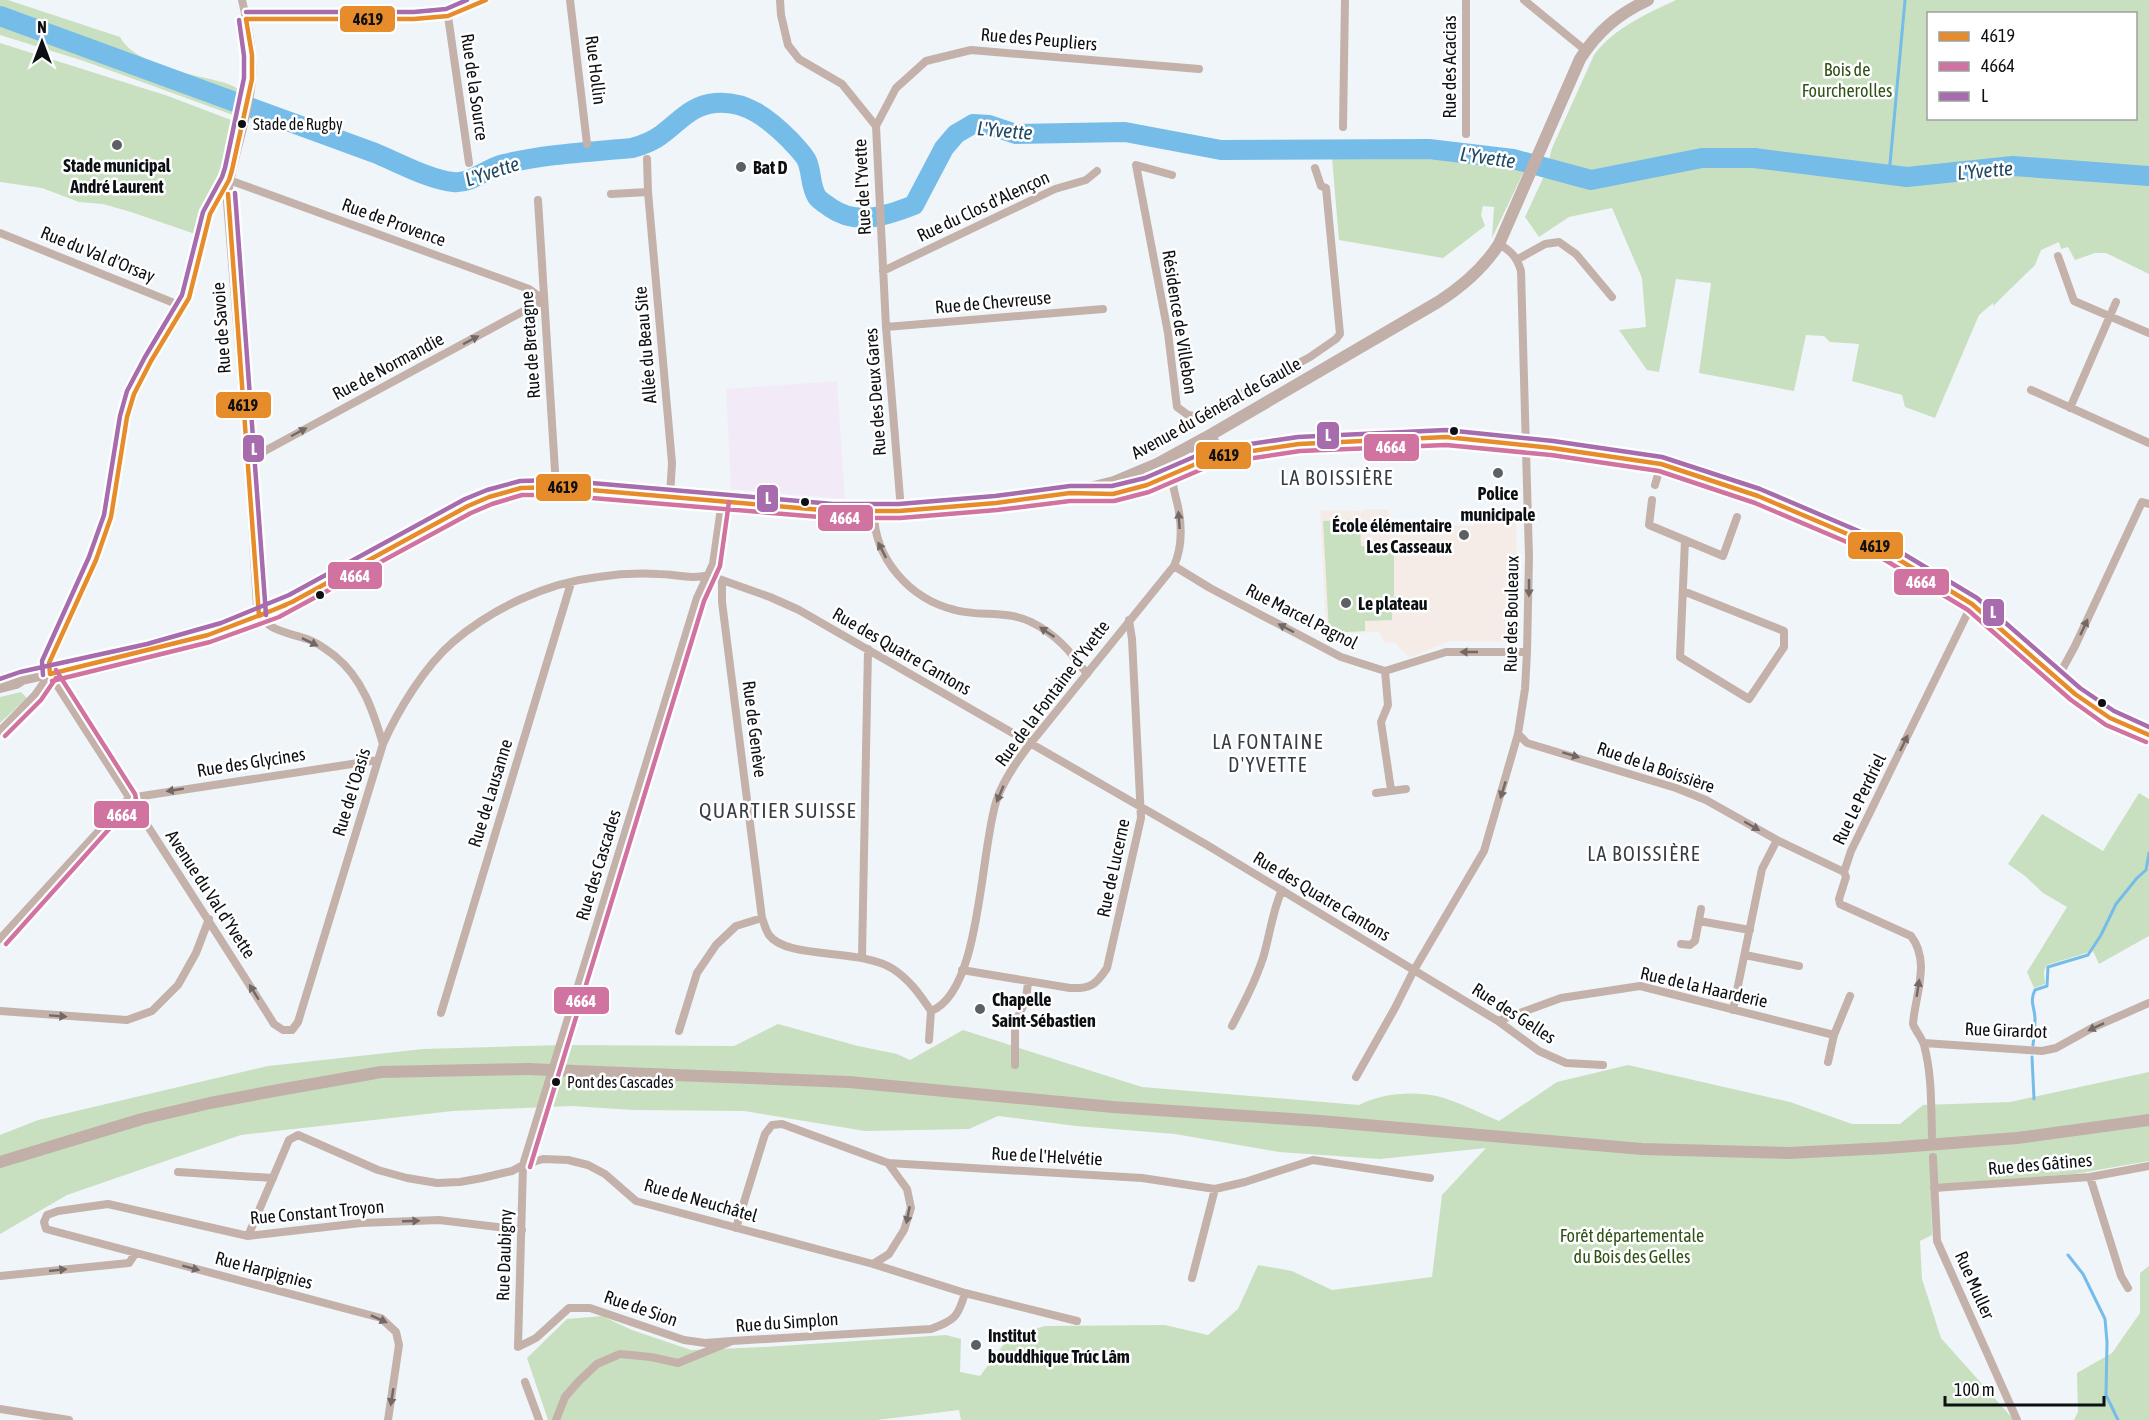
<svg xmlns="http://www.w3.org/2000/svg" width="2149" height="1420" font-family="'Asap Condensed',sans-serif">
<rect width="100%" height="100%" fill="#f0f5fa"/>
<path fill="#f2ebf7" d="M837,381L845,499L731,489L726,389Z"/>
<path fill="#f6ece7" d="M1365,509H1387L1392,523L1474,526V512L1516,514L1518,614L1515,615V642L1450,641L1409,658L1395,643L1384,642L1379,632L1326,633L1320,510L1365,511Z"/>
<path fill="#c8e0c0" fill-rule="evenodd" d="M0,0H8L120,37C133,62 183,73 210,79C224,83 233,83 243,94L238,113L233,115L84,61L0,35Z
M1676,0H2149V274L2106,253H2095L2075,260L2068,247L2061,249L2059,242L2041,250L2035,265L1993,306V303L1979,315L1935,418L1905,407L1902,395L1852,381L1859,344L1830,342L1824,336L1806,335L1794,391L1699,373L1711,283L1676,279L1659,372L1647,370L1619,330L1646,327L1642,278L1612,208L1569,217L1539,237L1525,217L1545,174L1552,148L1594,55C1614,28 1646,14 1676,0ZM1928,14H2136V118H1928Z
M0,43L168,96L239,123L227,168L212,202L201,236L131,212L103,204L79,202L42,188L0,182Z
M1428,157L1497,159L1526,167L1492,238L1494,207L1483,206L1481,215L1485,226L1443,258L1339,240L1332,158Z
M1360,519L1361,546L1394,547V597H1399V606H1392V620L1365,621V631L1329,633L1323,521Z
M21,692L27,698L0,723V697Z
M2139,793L2149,799V936L2099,964L2093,951L2047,965L2044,971L2045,984L2034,988L2027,972L2067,907L2043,893L2025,876L2008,864L2042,814L2103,851Z
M778,1024L858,1046L897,1054L910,1060L963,1030L1142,1087L1359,1105C1381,1093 1413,1091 1437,1096C1457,1101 1480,1113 1499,1121L1557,1082L1628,1065L1790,1102L1852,1124H1900L1923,1105L2010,1102L2149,1072V1161L2075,1174L1931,1185L1932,1235L1920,1241L1922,1279L1941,1338L2014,1420H961L959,1410L877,1420H548L527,1358L567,1319L602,1316L632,1330L691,1350L765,1347L946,1335L961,1339L960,1372L980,1376L1010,1336L1045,1326L1165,1325L1208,1335L1238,1309L1258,1265L1292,1271L1332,1290L1432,1277L1442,1195L1486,1148L1380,1159L1279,1152L1175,1134L1076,1126L998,1116L969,1129L865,1131L744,1111L633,1110L572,1106L453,1111L241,1135L67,1195L0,1234V1135L38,1120L268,1066L423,1049L561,1045L734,1046Z
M2149,1266V1420H2074L2078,1412L2077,1373L2112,1353L2140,1313V1273Z"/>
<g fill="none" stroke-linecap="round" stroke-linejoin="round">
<path stroke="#76bce9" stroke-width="3" d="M1889,175L1905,0
M2033,1045C2034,1037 2035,1028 2035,1019C2035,1008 2029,1001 2035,990L2047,986L2048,967L2088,955L2101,935L2116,904L2137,878L2146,870L2149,853
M2032,1057L2034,1099
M2068,1255L2083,1274L2105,1319L2107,1342L2106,1395L2118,1420"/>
<path stroke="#76bce9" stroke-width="20" d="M0,16L375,153C397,162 430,180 453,182C472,184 486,168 504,164C546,154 589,152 632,148C643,145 652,142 661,135C679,122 691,105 715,103C746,100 769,119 790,140C795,146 804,154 807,161C812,172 810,186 817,197C820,201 827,205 831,208C857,226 886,216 914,205L944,148L956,134L973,124L989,125L1016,134L1125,132L1221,150L1429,149L1513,159L1591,180L1702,158H1754L1907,177L2013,166L2149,176"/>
<path stroke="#c4b1aa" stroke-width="8" d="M242,0C248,26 254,52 252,79C249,121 231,160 227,202L248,460L257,606C262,631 287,632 307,639C317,642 327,650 335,656C363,679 373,711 383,744
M570,0L587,144
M780,0L781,15L788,45L799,59L842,84L876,126L886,327L900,498L899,511
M1524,0L1585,50
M448,16L469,163
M246,19H414L448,16L486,0
M876,126L896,88L926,61L971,50L1199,69
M1343,127L1345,0
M1466,134V0
M647,159L648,192
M1172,175L1136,165L1168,333L1177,407L1188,415L1199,417L1310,357L1336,339L1340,334L1326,188L1321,186L1315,168
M229,180L210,214L189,298L151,361L134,394L127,417L111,517L96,560L49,663L50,674C124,790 200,906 274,1024L283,1030H292L298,1022L383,744C398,710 425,666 453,642C493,608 546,583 598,577C618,574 639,573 658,574C675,574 692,580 708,575L770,597L799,610L1207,845L1498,1021L1539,1051L1566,1063L1603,1065
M229,180L529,289L544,300
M611,194L648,192L672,463L670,496
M538,200L556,487
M0,233L184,307
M2058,256L2074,301L2149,333
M1518,259L1545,244L1559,242L1576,254L1612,297
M883,271L1055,189L1086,180L1097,171
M886,327L1103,309
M2031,390L2149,443
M2070,408L2116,302
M1212,434L1218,448L1224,455
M1192,446L1200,461
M248,460L544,300
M1655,485L1661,464
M1652,500L1649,525L1723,556L1737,517
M722,501L713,564L697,598L523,1165L518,1347L536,1338L569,1308H590L684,1340L705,1343L732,1341
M874,512C874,559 910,599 955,610C980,617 1007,610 1031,622C1056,634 1071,652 1087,674
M1174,566L1210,588L1341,657L1385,671L1446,652H1527
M722,581V602L762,918C764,923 766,931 769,935C787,960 862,948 893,969C910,980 920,995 931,1011
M1683,591L1784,631V647L1749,699L1680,657L1685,540
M1385,671L1388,705L1381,722L1391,790
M2057,679L2075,646L2142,502L2149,504
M0,731L35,695L50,674
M1518,734L1527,743L1676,788L1706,800L1777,840L1844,872
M1376,793L1406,789
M129,798L378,760
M1699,921L1750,930
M0,939L129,798
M1681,944L1690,945L1695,941L1701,909
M1745,955L1799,966
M862,957L868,649
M962,970L1070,988C1090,989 1096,985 1107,968L1141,818L1132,639L1129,620
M1733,1010L1762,869L1777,840
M0,1011L127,1020L152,1011L178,985L196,953L209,919
M441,1013L571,583
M1498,1021L1561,998L1640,986L1834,1035
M1232,1026C1244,1003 1255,982 1263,958C1270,935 1272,912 1282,890
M679,1031L697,973L716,945L736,926L762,918
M929,1040L931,1011C982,992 980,847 997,799C1004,779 1017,761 1030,744L1174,566C1181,550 1182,530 1179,512C1177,499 1172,488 1172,474
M1924,1043L2042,1051L2056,1048L2092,1028L2149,1003
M1828,1062L1834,1035L1850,996
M1015,1065V1023L1026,1000L1028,982
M1356,1077L1395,1008L1414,970L1484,851L1518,734L1525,689L1527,652L1529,557L1521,271C1517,257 1511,251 1499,244
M1932,1136C1931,1106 1932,1074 1924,1045C1922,1038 1916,1032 1913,1024C1915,995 1931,962 1911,936L1840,904L1839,899L1846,877L1844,872L1851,851L1972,604
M1933,1157L1937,1241L2017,1420
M178,1172L273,1178
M2090,1177L2121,1276L2128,1288
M1934,1188L2090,1177L2149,1166
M736,1228L765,1134L772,1125L782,1124L888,1163L1142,1178L1215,1189L1245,1182L1313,1160L1430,1178
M248,1236L289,1140L298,1135L378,1170L407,1178L437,1183L460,1182L482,1178L512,1171L523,1165L543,1159L568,1160L588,1165L605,1174L636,1201L873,1264L965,1293L1077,1321
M873,1264L889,1254L904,1230L911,1208L907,1189L888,1163
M0,1276L129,1263L135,1254
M1192,1278L1215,1189
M525,1382L539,1420
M0,1409L69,1420
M388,1420L399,1345L396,1332L381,1318L46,1229L44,1222L47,1215L58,1211L108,1204L248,1236L361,1223L439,1220L522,1230
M556,1420L565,1397L579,1381L597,1364L620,1354L651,1357L678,1363L732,1341L931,1329C954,1320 958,1318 965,1293"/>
<path stroke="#c1afa8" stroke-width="12" d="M1088,494H1113L1144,486L1212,457L1299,444L1326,443L1463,438L1552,448L1661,464L1758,496L1878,547L1972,604L1992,620L2075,694L2110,718L2149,735
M0,687L16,683L22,679L149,651L223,630L292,602L468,506L504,492L540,487L581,488L747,504L874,512L996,503L1070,493L1114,482L1157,464L1212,434L1438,302C1463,286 1483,269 1499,244L1580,59C1597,32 1618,14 1648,0
M599,1072L849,1082L1113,1107L1320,1121L1642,1149L1789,1153L1887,1148L2017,1138L2149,1120
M0,1162L142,1119L210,1103L279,1090L381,1072L528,1069"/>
<path stroke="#c1afa8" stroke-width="12" d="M528,1069L599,1072"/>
<defs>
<path id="bus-1" d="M246,19H414L448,16L486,0
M228,194L259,616
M259,616L292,602L468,506L489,497L521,488L556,487L833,511H899L996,503L1070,493L1113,494L1147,485L1212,457L1299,444L1446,437L1552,448L1661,464L1758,496L1878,547L1972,604L2075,694L2110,718L2149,735
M50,674L208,635L286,605
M50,674L49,663L96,560L111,517L127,417L134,394L151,361L189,298L210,214L229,180L232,170L252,79V55L246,19"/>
<path id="bus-2" d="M52,681L210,642L279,617L471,513L492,504L522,495H556L832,518H900L997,510L1070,501H1114L1149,492L1214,464L1300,451L1446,445L1551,455L1659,471L1755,503L1875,554L1968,610L2071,700L2106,725L2146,742
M5,736L41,700L56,678
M6,944L136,799L135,794L56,670
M530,1167L704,601L720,566L729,502"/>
<path id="bus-3" d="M246,12H414L446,9L467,0
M235,193L266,615
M43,675L42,661L89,557L104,515L120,416L127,391L145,357L182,295L203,212L222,177L225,168L244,78V56L239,20
M0,679L20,672L147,644L221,623L289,595L465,499L487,490L520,481L557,480L833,504H899L995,496L1070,486H1112L1145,478L1210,450L1298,437L1446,430L1553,441L1662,457L1760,489L1882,541L1977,598L2080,688L2114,711L2149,727"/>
</defs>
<use href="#bus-1" stroke="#fff" stroke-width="9"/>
<use href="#bus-2" stroke="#fff" stroke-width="9"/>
<use href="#bus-3" stroke="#fff" stroke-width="9"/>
<use href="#bus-1" stroke="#e78c2a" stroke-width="4.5"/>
<use href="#bus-2" stroke="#d073a1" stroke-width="4.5"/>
<use href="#bus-3" stroke="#a76cad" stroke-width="4.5"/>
</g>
<defs><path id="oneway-solid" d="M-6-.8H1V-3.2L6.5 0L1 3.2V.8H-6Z" transform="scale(1.5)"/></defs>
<g fill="#726966">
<use href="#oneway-solid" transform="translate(471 340) rotate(-28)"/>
<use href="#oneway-solid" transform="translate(299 432) rotate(-28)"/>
<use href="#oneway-solid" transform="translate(1179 520) rotate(-94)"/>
<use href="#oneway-solid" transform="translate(882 550) rotate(-117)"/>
<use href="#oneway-solid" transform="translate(1529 588) rotate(90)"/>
<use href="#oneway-solid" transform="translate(2084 627) rotate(-65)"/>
<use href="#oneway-solid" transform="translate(1286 628) rotate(-152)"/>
<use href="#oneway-solid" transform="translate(1047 632) rotate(-146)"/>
<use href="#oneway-solid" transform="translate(310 642) rotate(26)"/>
<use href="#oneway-solid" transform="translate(1469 652) rotate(180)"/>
<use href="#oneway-solid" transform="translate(1904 743) rotate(-64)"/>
<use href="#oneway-solid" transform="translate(1571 755) rotate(17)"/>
<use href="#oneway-solid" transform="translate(175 790) rotate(171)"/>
<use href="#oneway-solid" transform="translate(1503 790) rotate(107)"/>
<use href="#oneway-solid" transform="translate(1000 794) rotate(113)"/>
<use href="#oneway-solid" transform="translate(1752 826) rotate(30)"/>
<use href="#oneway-solid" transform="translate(1918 988) rotate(-81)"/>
<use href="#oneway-solid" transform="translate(254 992) rotate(-122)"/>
<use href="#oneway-solid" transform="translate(58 1016) rotate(4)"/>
<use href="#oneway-solid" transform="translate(2096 1027) rotate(154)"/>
<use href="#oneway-solid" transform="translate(908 1215) rotate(101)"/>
<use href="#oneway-solid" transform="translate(411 1221) rotate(-2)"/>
<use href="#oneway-solid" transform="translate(191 1268) rotate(15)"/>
<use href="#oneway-solid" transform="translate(58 1270) rotate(-6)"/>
<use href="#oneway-solid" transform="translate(379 1319) rotate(24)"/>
<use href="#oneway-solid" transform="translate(392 1397) rotate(99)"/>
</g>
<g fill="#0d1013" stroke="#fff" stroke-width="2">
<circle cx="242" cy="124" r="5"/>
<circle cx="1454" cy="431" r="5"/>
<circle cx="805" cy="502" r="5"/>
<circle cx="320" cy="595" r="5"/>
<circle cx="2102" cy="703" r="5"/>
<circle cx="556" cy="1082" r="5"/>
</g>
<g fill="#5c6064" stroke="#fff" stroke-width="2">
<circle cx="117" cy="145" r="6"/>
<circle cx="741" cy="167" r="6"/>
<circle cx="1498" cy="473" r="6"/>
<circle cx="1464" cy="535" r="6"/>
<circle cx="1346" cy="603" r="6"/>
<circle cx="980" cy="1009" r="6"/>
<circle cx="976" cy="1345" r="6"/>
</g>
<g text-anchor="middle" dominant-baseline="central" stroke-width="5" stroke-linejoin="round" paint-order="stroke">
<g font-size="16" fill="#0d1013" stroke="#fff" text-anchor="start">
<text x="253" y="124">Stade de Rugby</text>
<text x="567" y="1082">Pont des Cascades</text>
</g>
<g font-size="18" fill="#0d1013" stroke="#fff">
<text transform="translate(1039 39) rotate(5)">Rue des Peupliers</text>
<text transform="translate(1449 67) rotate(-90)">Rue des Acacias</text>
<text transform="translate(596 70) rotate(83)">Rue Hollin</text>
<text transform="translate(475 87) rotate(82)">Rue de la Source</text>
<text transform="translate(862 187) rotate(-93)">Rue de l'Yvette</text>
<text transform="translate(983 206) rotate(-25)">Rue du Clos d'Alençon</text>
<text transform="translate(394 222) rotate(20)">Rue de Provence</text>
<text transform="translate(98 254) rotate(22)">Rue du Val d'Orsay</text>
<text transform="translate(993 302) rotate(-5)">Rue de Chevreuse</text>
<text transform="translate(1180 322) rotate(81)">Résidence de Villebon</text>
<text transform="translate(221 328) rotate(-94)">Rue de Savoie</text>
<text transform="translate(530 345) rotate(-94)">Rue de Bretagne</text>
<text transform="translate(645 345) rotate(-95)">Allée du Beau Site</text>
<text transform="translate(388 366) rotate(-28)">Rue de Normandie</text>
<text transform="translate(875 392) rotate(-94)">Rue des Deux Gares</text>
<text transform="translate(1216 408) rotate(-29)">Avenue du Général de Gaulle</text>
<text transform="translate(1511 614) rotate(-89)">Rue des Bouleaux</text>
<text transform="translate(1302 616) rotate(27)">Rue Marcel Pagnol</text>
<text transform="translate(902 651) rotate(30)">Rue des Quatre Cantons</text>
<text transform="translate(1052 693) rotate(-53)">Rue de la Fontaine d’Yvette</text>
<text transform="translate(755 729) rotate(83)">Rue de Genève</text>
<text transform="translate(251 762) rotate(-9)">Rue des Glycines</text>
<text transform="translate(1656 767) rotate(19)">Rue de la Boissière</text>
<text transform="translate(351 792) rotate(-73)">Rue de l’Oasis</text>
<text transform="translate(490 793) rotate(-73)">Rue de Lausanne</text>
<text transform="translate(1859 799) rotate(-64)">Rue Le Perdriel</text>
<text transform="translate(598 865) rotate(-73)">Rue des Cascades</text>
<text transform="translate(1113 868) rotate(-78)">Rue de Lucerne</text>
<text transform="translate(211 894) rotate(57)">Avenue du Val d'Yvette</text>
<text transform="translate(1322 896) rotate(31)">Rue des Quatre Cantons</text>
<text transform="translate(1704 987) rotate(13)">Rue de la Haarderie</text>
<text transform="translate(1514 1013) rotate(33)">Rue des Gelles</text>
<text transform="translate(2006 1030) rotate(2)">Rue Girardot</text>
<text transform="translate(1047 1156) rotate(3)">Rue de l'Helvétie</text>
<text transform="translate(2040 1164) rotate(-5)">Rue des Gâtines</text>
<text transform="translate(701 1200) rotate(16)">Rue de Neuchâtel</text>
<text transform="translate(317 1212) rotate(-5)">Rue Constant Troyon</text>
<text transform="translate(504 1255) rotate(-88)">Rue Daubigny</text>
<text transform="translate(264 1270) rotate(15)">Rue Harpignies</text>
<text transform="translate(1975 1285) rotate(66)">Rue Muller</text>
<text transform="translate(641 1308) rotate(19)">Rue de Sion</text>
<text transform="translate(787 1322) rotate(-4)">Rue du Simplon</text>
</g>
<g font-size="18" fill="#305215" stroke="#fff">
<text x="1847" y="69">Bois de<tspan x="1847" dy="21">Fourcherolles</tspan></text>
<text x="1632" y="1235">Forêt départementale<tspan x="1632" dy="21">du Bois des Gelles</tspan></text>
</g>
<g font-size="18" font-weight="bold" fill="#0d1013" stroke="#fff" text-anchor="start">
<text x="117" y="165" text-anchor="middle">Stade municipal<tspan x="117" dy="21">André Laurent</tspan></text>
<text x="753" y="167">Bat D</text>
<text x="1498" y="493" text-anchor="middle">Police<tspan x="1498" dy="21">municipale</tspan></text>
<text x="1452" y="525" text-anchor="end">École élémentaire<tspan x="1452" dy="21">Les Casseaux</tspan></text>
<text x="1358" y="603">Le plateau</text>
<text x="992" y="999">Chapelle<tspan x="992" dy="21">Saint-Sébastien</tspan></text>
<text x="988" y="1335">Institut<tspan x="988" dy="21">bouddhique Trúc Lâm</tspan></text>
</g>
<g font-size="20" font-style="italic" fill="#234a65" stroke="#fff">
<text transform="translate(1005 130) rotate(5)">L'Yvette</text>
<text transform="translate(1488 157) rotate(8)">L'Yvette</text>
<text transform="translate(1985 170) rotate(-5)">L'Yvette</text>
<text transform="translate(492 171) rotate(-18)">L'Yvette</text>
</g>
<g font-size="20" letter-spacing="1.5" fill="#373d45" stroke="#fff">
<text x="1337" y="477">LA BOISSIÈRE</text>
<text x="1268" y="741">LA FONTAINE<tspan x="1268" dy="23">D'YVETTE</tspan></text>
<text x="1644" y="853">LA BOISSIÈRE</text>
</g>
<g font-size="21" letter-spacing="1.5" fill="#373d45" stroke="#fff">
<text x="778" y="810">QUARTIER SUISSE</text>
</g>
</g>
<g stroke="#fff" stroke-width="2">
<rect x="339" y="5" width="57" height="28" rx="6" fill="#e78c2a"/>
<rect x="215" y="391" width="57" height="28" rx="6" fill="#e78c2a"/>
<rect x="1316" y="421" width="24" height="29" rx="6" fill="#a76cad"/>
<rect x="1363" y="433" width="57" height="29" rx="6" fill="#d073a1"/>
<rect x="242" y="434" width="23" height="29" rx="6" fill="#a76cad"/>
<rect x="1195" y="441" width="57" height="29" rx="6" fill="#e78c2a"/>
<rect x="535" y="473" width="57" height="29" rx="6" fill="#e78c2a"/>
<rect x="756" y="484" width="23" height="29" rx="6" fill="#a76cad"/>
<rect x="817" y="504" width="57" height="28" rx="6" fill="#d073a1"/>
<rect x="1847" y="531" width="57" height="29" rx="6" fill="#e78c2a"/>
<rect x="327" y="561" width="56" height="29" rx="6" fill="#d073a1"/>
<rect x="1893" y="568" width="57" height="28" rx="6" fill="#d073a1"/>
<rect x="1982" y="598" width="23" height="29" rx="6" fill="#a76cad"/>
<rect x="93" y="800" width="57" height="29" rx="6" fill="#d073a1"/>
<rect x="553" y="986" width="57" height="29" rx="6" fill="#d073a1"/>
</g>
<g font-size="16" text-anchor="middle" font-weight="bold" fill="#fff">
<text x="1328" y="441">L</text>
<text x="1391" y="453">4664</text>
<text x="254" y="455">L</text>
<text x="768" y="504">L</text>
<text x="845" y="524">4664</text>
<text x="355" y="582">4664</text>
<text x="1921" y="588">4664</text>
<text x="1993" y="618">L</text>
<text x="122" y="821">4664</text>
<text x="581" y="1007">4664</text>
</g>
<g font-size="16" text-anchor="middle" font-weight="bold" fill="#111">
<text x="368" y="25">4619</text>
<text x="243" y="411">4619</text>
<text x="1224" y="461">4619</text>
<text x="563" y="493">4619</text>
<text x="1875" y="552">4619</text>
</g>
<rect x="1927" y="12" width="210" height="108" fill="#ffffff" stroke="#9e9fa1" stroke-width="1.5"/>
<rect x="1939" y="32" width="30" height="9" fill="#e78c2a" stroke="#9e9fa1" stroke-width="1.5"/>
<text x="1981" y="42" font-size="18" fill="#0d1013">4619</text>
<rect x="1939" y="62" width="30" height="9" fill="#d073a1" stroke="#9e9fa1" stroke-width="1.5"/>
<text x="1981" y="72" font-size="18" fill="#0d1013">4664</text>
<rect x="1939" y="92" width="30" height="9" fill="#a76cad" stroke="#9e9fa1" stroke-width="1.5"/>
<text x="1981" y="102" font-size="18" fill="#0d1013">L</text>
<g transform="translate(42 42)" stroke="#ffffff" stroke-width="4.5" paint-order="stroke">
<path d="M0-4.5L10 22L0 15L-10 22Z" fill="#0d1013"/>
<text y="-9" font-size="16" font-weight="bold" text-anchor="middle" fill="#0d1013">N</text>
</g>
<path d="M1945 1396v9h159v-9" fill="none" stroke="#0d1013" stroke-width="3"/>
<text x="1954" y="1396" font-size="18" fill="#0d1013" stroke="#ffffff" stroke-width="4.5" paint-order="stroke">100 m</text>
</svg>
